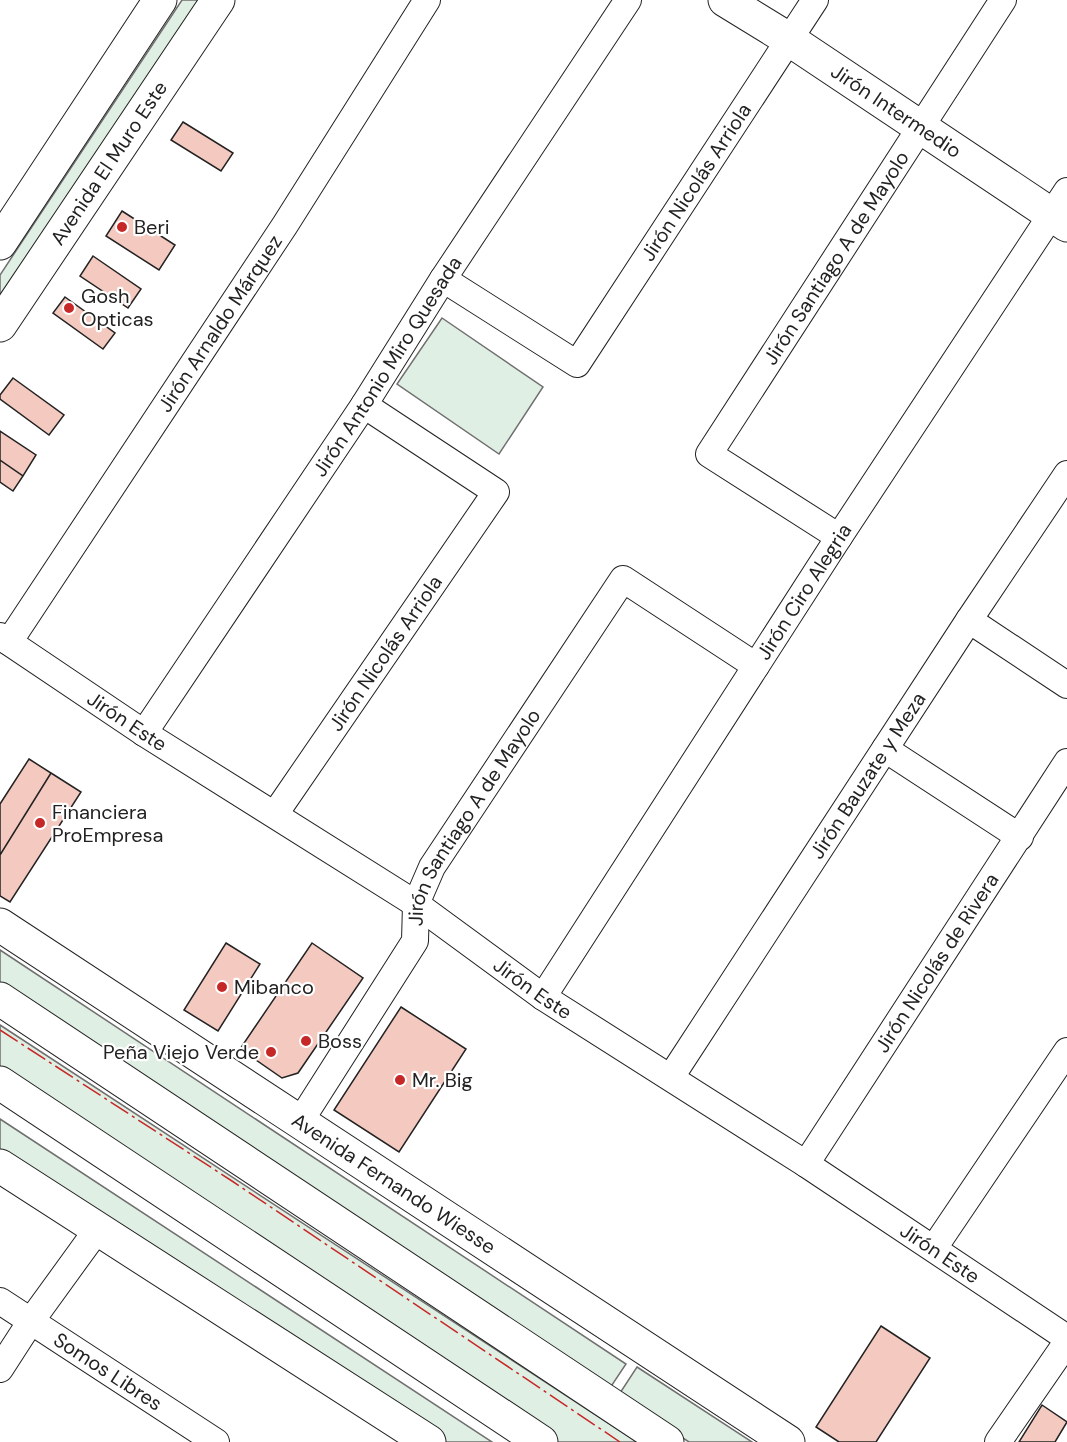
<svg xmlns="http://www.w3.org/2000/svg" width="1067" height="1442" font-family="'DM Sans',sans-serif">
<rect width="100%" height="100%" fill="#fff"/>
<path fill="#e0efe3" stroke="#6f6f6f" stroke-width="1.5" d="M182,0H203L0,308V275Z
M442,318L543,387L499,454L397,384Z
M0,950L626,1364L608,1391L0,990Z
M0,1025L637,1442H547L0,1081Z
M0,1119L492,1442H442L0,1152Z
M637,1367L752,1442H689L618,1396Z"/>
<path fill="#f3c9c0" stroke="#222" stroke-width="1.5" d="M183,122L233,153L221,171L171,140Z
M122,211L175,245L159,270L106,236Z
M93,256L141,289L128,308L80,276Z
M65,297L115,333L103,349L53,313Z
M13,378L64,415L49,435L0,399V395Z
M0,431L36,455L23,476L0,460Z
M0,460L23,476L13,491L0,482Z
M29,759L51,773L0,855V804Z
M51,773L81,792L10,902L0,896V855Z
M226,943L260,964L218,1031L184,1010Z
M312,943L363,978L298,1073L282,1078L240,1049Z
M401,1007L466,1049L399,1152L334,1110Z
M881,1326L930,1358L876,1442H839L816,1427Z
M1042,1405L1067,1422L1055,1442H1019Z"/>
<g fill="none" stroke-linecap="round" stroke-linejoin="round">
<defs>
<g id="street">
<path id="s1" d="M443,279L577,364L815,0"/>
<path id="s2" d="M839,537L709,454L1003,0"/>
<path d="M969,620L1067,685"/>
<path id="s3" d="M0,636L144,733L416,904L543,997L806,1164L1067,1338"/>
<path id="s4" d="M9,642L285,225L427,0"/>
<path id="s5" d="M144,733L364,405L443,279L628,0"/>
<path d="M885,749L1020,837"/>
<path id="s6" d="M275,814L496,492L364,405"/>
<path id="s7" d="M543,997L839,537L1067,191"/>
<path id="s8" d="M671,1077L969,620L1067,474"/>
<path id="s9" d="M301,1120L415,941L416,904L432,867L623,579L756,666"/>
<path id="s10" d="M806,1164L1067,762"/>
<path d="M934,1248L1067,1051"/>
<path id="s11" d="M0,1301L216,1442"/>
<path d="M0,1369L31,1321L97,1230"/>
<path d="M998,1442L1067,1342"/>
</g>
<g id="secondary">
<path id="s12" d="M725,0L790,40L1067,225"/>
<path d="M0,243L160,0"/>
<path id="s13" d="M0,325L218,0"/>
<path id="s14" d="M0,925L788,1442"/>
<path d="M0,1166L429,1442"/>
</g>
<path id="primary" d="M0,999L667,1442
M0,1083L541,1442"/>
</defs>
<use href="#street" stroke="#222" stroke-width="28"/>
<use href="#secondary" stroke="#222" stroke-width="35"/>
<use href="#primary" stroke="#222" stroke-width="35"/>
<use href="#street" stroke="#fff" stroke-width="26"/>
<use href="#secondary" stroke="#fff" stroke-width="33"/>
<use href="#primary" stroke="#fff" stroke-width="33"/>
<path stroke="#c62828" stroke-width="1.5" stroke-dasharray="21 4.5 3 4.5" stroke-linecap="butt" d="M0,1030L232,1181L620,1442"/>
</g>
<g fill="#c62828" stroke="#fff" stroke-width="2">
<circle cx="122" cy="227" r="6"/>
<circle cx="69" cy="308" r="6"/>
<circle cx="40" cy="823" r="6"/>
<circle cx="222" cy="987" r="6"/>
<circle cx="306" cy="1041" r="6"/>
<circle cx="271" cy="1052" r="6"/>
<circle cx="400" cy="1080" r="6"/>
</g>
<g text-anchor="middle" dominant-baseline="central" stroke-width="4.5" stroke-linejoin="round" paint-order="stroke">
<g font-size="20" fill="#222" stroke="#fff">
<text stroke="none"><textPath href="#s12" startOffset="204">Jirón Intermedio</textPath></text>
<text stroke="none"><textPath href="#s13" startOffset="195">Avenida El Muro Este</textPath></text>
<text stroke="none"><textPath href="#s1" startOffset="376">Jirón Nicolás Arriola</textPath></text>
<text stroke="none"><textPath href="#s2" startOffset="388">Jirón Santiago A de Mayolo</textPath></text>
<text stroke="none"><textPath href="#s4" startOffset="382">Jirón Arnaldo Márquez</textPath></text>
<text stroke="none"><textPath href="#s5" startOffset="440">Jirón Antonio Miro Quesada</textPath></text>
<text stroke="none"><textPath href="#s7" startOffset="482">Jirón Ciro Alegria</textPath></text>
<text stroke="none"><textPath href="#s6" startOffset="195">Jirón Nicolás Arriola</textPath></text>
<text stroke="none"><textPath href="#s3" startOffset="153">Jirón Este</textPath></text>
<text stroke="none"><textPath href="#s8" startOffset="360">Jirón Bauzate y Meza</textPath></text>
<text stroke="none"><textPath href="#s9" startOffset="352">Jirón Santiago A de Mayolo</textPath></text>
<text stroke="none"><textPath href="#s10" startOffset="240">Jirón Nicolás de Rivera</textPath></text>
<text stroke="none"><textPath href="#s3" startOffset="639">Jirón Este</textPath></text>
<text stroke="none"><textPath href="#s14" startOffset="471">Avenida Fernando Wiesse</textPath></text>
<text stroke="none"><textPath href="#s3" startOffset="1125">Jirón Este</textPath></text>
<text stroke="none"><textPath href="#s11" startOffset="129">Somos Libres</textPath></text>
</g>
<g font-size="20" fill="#222" stroke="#fff" text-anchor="start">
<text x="134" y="227">Beri</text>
<text x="81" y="296">Gosh<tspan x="81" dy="23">Opticas</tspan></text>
<text x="52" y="812">Financiera<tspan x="52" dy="23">ProEmpresa</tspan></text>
<text x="234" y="987">Mibanco</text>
<text x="318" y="1041">Boss</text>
<text x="259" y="1052" text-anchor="end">Peña Viejo Verde</text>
<text x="412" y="1080">Mr. Big</text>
</g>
</g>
</svg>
